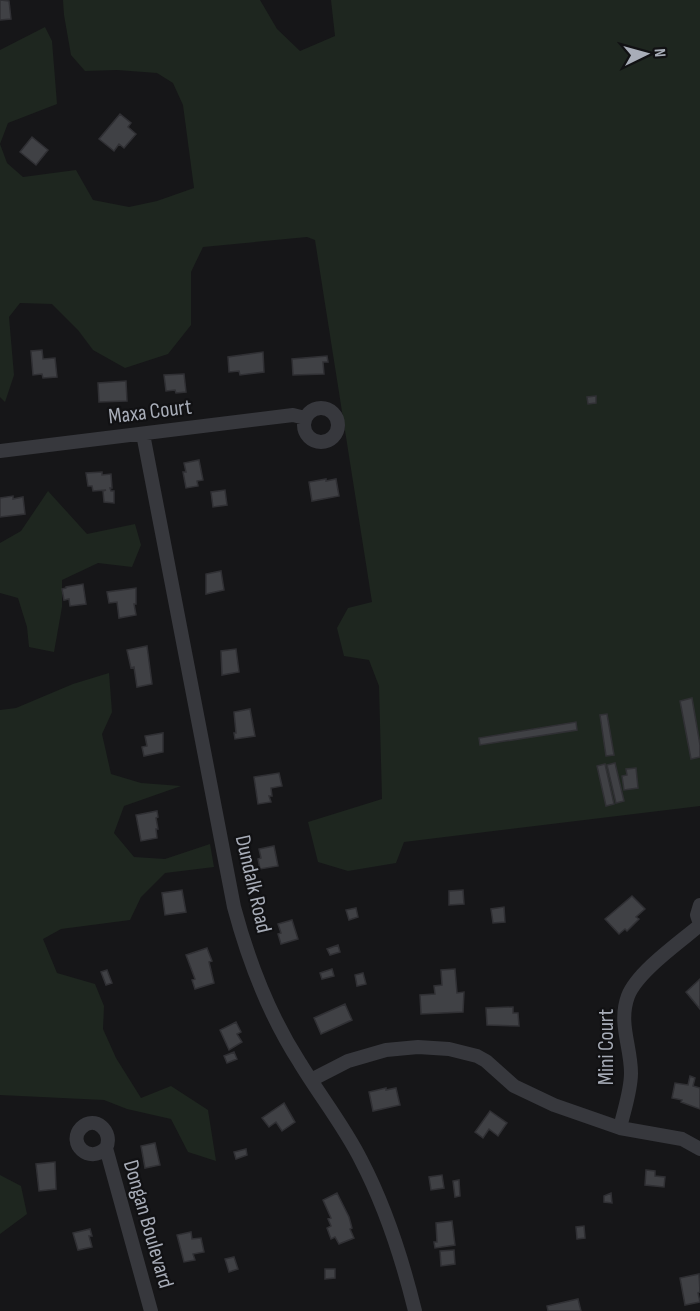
<svg xmlns="http://www.w3.org/2000/svg" width="700" height="1311" font-family="'Sofia Sans Condensed',sans-serif">
<rect width="100%" height="100%" fill="#161618"/>
<path fill="#1e261f" d="M63,0H260L277,29L300,51L335,36L331,0H700V806L404,842L396,863L348,871L318,862L308,822L382,799L379,686L369,660L344,656L337,628L348,608L372,602L315,240L307,237L203,247L191,272V325L168,354L125,368L93,350L78,330L52,304L20,303L9,317L14,375L5,402L0,397V50L45,27L52,41L57,104L8,123L0,144L7,163L23,177L76,170L93,200L129,207L157,201L194,188L183,105L173,83L157,73L117,70L85,71L71,55L64,15Z
M48,491L87,534L135,524L141,545L132,567L98,563L62,580V607L54,652L29,647L27,627L18,598L0,593V543L21,531Z
M109,673L112,712L102,734L111,774L141,783L181,786L124,806L114,833L134,857L165,859L210,844L214,867L165,873L141,897L130,920L61,929L43,939L57,973L95,984L104,1006L103,1029L116,1058L141,1098L171,1086L208,1110L216,1161L188,1152L171,1119L127,1109L104,1100L0,1095V710L16,708L73,684Z
M0,1175L21,1186L27,1214L0,1234Z"/>
<path fill="#404145" stroke="#303034" stroke-width="1.5" d="M0,0L9,1L11,19L0,20Z
M120,114L131,123L128,127L136,134L124,148L119,144L114,151L99,139Z
M32,137L48,150L36,165L20,152Z
M42,350L43,359L55,358L57,377L43,378L42,374L33,375L31,351Z
M263,352L264,372L240,375L239,371L229,372L228,357Z
M327,356L328,362H323L324,374L293,375L292,359Z
M184,374L186,392L176,393L175,390L166,391L164,375Z
M126,381L127,401L99,402L98,383Z
M596,396V403L588,404L587,397Z
M199,460L203,480L197,481L198,486L186,488L183,472H186L184,463Z
M102,472V475L111,474L112,488H110L111,491H114V503L104,502L103,491L106,490L93,491L92,486H88L86,473Z
M326,479V481L336,479L339,496L312,501L309,482Z
M225,490L227,505L213,507L211,492Z
M13,496V499L23,497L25,514L0,517V498Z
M221,571L224,590L206,594V574Z
M83,584L86,604L70,606L69,599L64,600L62,589L66,588V587Z
M136,588V604H134L136,615L119,618L117,602L109,603L107,592Z
M147,646L152,684L137,687L134,667L131,668L127,650Z
M236,649L239,672L222,675L221,651Z
M692,698L700,745V757L691,759L680,701Z
M250,709L255,736L235,739L234,733H236L234,712Z
M607,714L614,755L606,756L600,715Z
M576,722L577,730L480,745L479,738Z
M163,733V752L144,756L142,747L147,746L145,736Z
M615,763L624,801L616,803L607,765Z
M605,764L614,804L606,806L597,766Z
M636,768L638,788L624,790L622,776L627,775L626,769Z
M279,773L282,786L271,788L272,796H269L271,802L258,804L254,777Z
M157,811L158,817L156,818L158,829H156L157,838L141,841L136,815Z
M274,846L278,866L260,869L258,859L261,858L259,849Z
M182,890L186,912L165,915L162,893Z
M463,890L464,904L449,905V891Z
M632,896L645,909L636,917L639,919L627,931L625,929L619,934L605,919Z
M504,907L505,922L493,923L491,909Z
M356,908L358,917L349,920L346,910Z
M292,920L298,939L281,944L278,934L281,933L278,924Z
M338,945L340,952L330,955L327,949Z
M207,948L212,961L209,962L214,983L195,989L192,980L195,979L186,955Z
M332,969L334,976L322,979L320,973Z
M455,969L457,993L464,992L463,1012L421,1014L420,995L435,994L434,986L442,985L441,970Z
M107,970L112,983L106,985L101,972Z
M363,973L366,984L357,986L355,975Z
M700,979V1009L686,992Z
M345,1004L352,1020L321,1034L314,1018Z
M513,1007V1013H518L519,1026L487,1025L486,1008Z
M236,1022L241,1032L237,1034L242,1042L229,1050L220,1030Z
M234,1052L237,1059L227,1063L224,1056Z
M690,1076L695,1078L693,1086L700,1088V1109L681,1102L682,1100L672,1098L675,1083L688,1085Z
M386,1088V1090L396,1088L400,1105L373,1111L369,1092Z
M284,1103L295,1122L282,1131L276,1122L269,1127L262,1118Z
M490,1111L507,1123L498,1136L489,1129L483,1138L475,1132Z
M155,1143L160,1165L145,1168L141,1146Z
M246,1149L247,1155L236,1159L234,1152Z
M55,1162L56,1189L39,1191L36,1164Z
M646,1170L655,1171V1176L665,1177L664,1187L645,1185Z
M442,1175L444,1188L431,1190L429,1177Z
M459,1180L460,1196L455,1197L453,1181Z
M337,1193L349,1217L352,1228L350,1229L354,1238L339,1244L335,1237L331,1239L327,1228L331,1226L328,1219L331,1218L323,1200Z
M611,1193L612,1203L604,1202V1196Z
M452,1221L455,1245L435,1248L434,1242H437L436,1223Z
M584,1226L585,1238L577,1239L576,1227Z
M90,1229L92,1236H89L92,1247L78,1250L73,1233Z
M191,1232L192,1239L201,1238L204,1252L193,1254L195,1260L184,1262L177,1235Z
M454,1250L455,1264L441,1266L440,1251Z
M234,1257L238,1269L229,1272L225,1259Z
M325,1269H335V1278L325,1279Z
M699,1274L700,1292L698,1293L700,1302L685,1305L680,1278Z
M578,1299L581,1311H548L547,1306Z"/>
<g fill="none" stroke-linecap="round" stroke-linejoin="round">
<path stroke="#37383d" stroke-width="14" d="M304 425a17 17 0 1 1 34 0a17 17 0 1 1-34 0Z
M143,434L234,907C249,963 269,1015 300,1063C320,1096 344,1126 361,1160C386,1208 402,1258 415,1311
M0,451L293,415L305,418
M700,905L697,915L700,924
M311,1080L348,1061L386,1050L418,1047L449,1049L477,1056L486,1061L514,1086L554,1105L620,1128L682,1139L700,1149
M620,1128C624,1110 631,1091 631,1073C631,1046 618,1023 628,996C637,972 680,942 700,925
M106,1148C89,1165 67,1143 81,1128C95,1114 114,1132 106,1148L151,1311"/>
</g>
<g text-anchor="middle" dominant-baseline="central" stroke-width="4.5" stroke-linejoin="round" paint-order="stroke">
<g font-size="22" fill="#a8adb8" stroke="#111113">
<text transform="translate(150 412) rotate(-7)">Maxa Court</text>
<text transform="translate(253 884) rotate(77)">Dundalk Road</text>
<text transform="translate(606 1047) rotate(-90)">Mini Court</text>
<text transform="translate(148 1224) rotate(74)">Dongan Boulevard</text>
</g>
</g>
<g transform="translate(646 54) rotate(85)" stroke="#111113" stroke-width="4.5" paint-order="stroke">
<path d="M0-4.5L10 22L0 15L-10 22Z" fill="#a8adb8"/>
<text y="-9" font-size="16" font-weight="bold" text-anchor="middle" fill="#a8adb8">N</text>
</g>
</svg>
